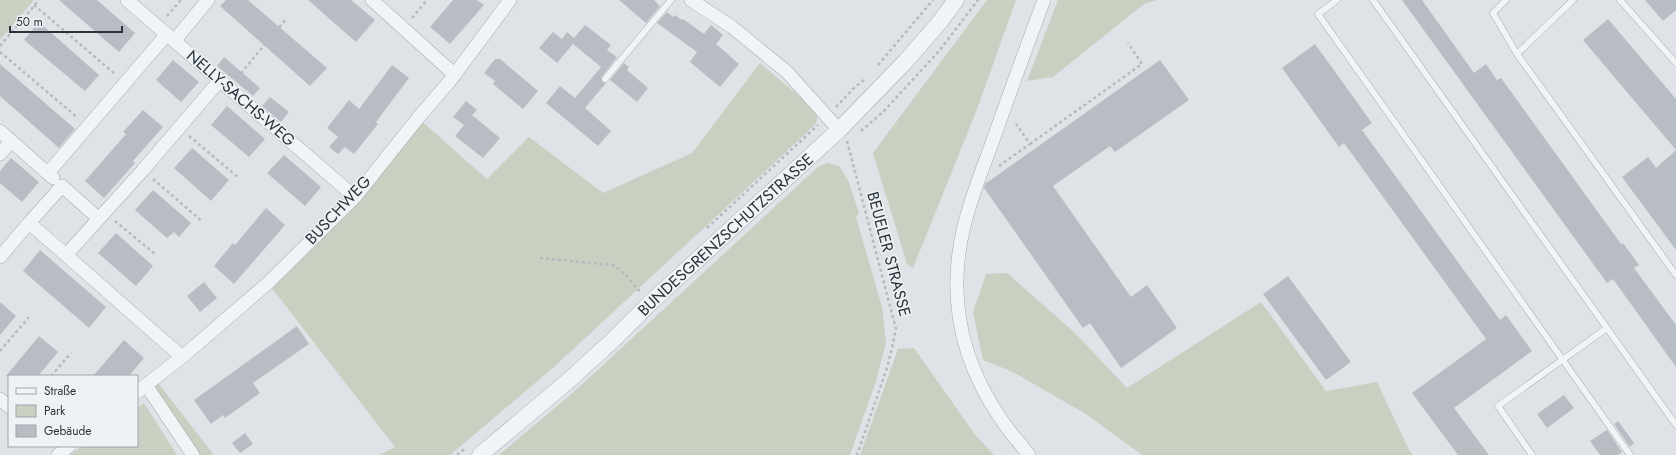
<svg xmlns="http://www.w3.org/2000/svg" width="1676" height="455" font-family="Jost,sans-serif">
<rect width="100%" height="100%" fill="#dfe3e7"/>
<path fill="#c7d0c1" d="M0,0H34L0,40Z
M987,0H1016L976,112L913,268L907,264L873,153Z
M1058,0H1157L1144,4L1053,77L1027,81Z
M760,63L818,112L816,124L554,367L450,455H379L395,447L268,283L418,118L487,179L529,137L603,193L692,153Z
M827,163L839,166L848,180L859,213L856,217L882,307L886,343L876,381L850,455H499L577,389L818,167Z
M1007,273L1075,333L1127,388L1261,302L1326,391L1377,382L1409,450L1413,455H1142L1086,414L1013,372L983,360L973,312L986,274Z
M914,348L976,436L994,455H860L898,349Z
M155,379L214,455H193L146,385Z
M144,403L177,455H70L82,446H137V408Z"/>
<path fill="#b7bdc3" d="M59,0H97L135,33L119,52Z
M226,0H248L327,68L310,86L220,6Z
M308,0H351L375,20L356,42Z
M453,0H477L484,5L450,44L430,27Z
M619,0H654L660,6L646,23Z
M1402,0H1422L1474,73L1486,64L1497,80L1501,78L1621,244L1623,243L1639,265L1634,268L1676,325V367L1613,279L1607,283Z
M1645,0H1676V10L1663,21Z
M667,12L673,17L675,15L682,20L683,19L704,34L711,25L723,35L716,44L739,64L720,87L690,62L697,52L657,23Z
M1608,19L1676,99V150L1583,40Z
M39,22L99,75L85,91L24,40Z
M585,25L611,45L607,50L617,57L601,78L602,82L606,83L585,108L611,131L598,146L546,103L560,86L575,98L601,67L573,44L557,63L539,48L553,32L562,39L567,32L574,38Z
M1315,44L1372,123L1362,130L1500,320L1506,315L1532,351L1454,408L1489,455H1458L1412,393L1486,339L1344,143L1339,147L1282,68Z
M224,57L260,88L253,96L217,66Z
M495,59H500L538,91L523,109L493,84L495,81L484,73Z
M173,60L199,82L181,102L156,80Z
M1160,60L1189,100L1115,152L1110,146L1053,186L1131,297L1147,285L1177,328L1121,368L1090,323L1083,328L984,188L985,184Z
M624,63L629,67L627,70L648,88L637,102L610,80Z
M0,64L75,129L59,148L0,96Z
M392,65L409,78L376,122L378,124L354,154L345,147L338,154L329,147L338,137L327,128L349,100L359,109Z
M270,97L289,112L281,122L262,106Z
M466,101L477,110L472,115L500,138L483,158L455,136L464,125L453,117Z
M227,106L265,139L249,157L211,125Z
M143,110L163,127L133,161L135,163L104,198L85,181L126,134L123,132Z
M192,148L229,180L211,201L174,168Z
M1676,150V250L1622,177L1648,157L1656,168Z
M284,155L321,187L305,206L267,173Z
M11,158L39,182L22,202L0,183V171Z
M153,190L191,223L179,237L174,232L167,238L135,210Z
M266,208L285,225L234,284L214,266L233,243L235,245Z
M116,233L153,266L136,286L98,253Z
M40,250L106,307L89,328L23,271Z
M1288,276L1351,362L1326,380L1263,294Z
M204,282L217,298L200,312L187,296Z
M0,302L16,316L0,335Z
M297,326L309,344L253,383L260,393L225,418L223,415L211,424L194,400Z
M39,336L58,352L38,376H6Z
M124,340L144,358L129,376H93Z
M1564,395L1574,408L1547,428L1537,414Z
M1618,421L1634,443L1630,447L1614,424Z
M1607,430L1622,452L1618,455H1600L1590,441Z
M245,433L253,444L240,453L232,443Z"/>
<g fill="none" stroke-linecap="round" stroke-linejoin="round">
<defs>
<path id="service" d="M1337,0L1318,14L1630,455
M1373,0L1676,425
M1506,0L1493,13L1517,54L1573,0
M1620,0L1676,63
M1517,54L1676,275
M605,79L671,0
M1532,455L1498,406L1607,328"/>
<path id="minor" d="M127,0L355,197
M372,0L455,75
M691,0L732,27L787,72L839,130
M174,41L208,0
M0,131L53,178
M0,154L11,141
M48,173L167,34
M98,218L62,186L29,223L66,255L143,170L220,80
M66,255L182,357
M0,257L29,223
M146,385L193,455
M137,392L182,357L268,283L355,197L418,118L449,82L510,0
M0,399L9,407
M58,455L69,446
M1029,455C1020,443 1009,432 1001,419C961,361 947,296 964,226C971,198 982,170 992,143C1009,95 1026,48 1044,0"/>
<g id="tertiary">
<path id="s1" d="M480,455L567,382L612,341L650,303L839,130L905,62L939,23L956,0"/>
</g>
</defs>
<use href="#service" stroke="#a5abb0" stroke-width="7"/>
<use href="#minor" stroke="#a5abb0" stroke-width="14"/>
<use href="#tertiary" stroke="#a5abb0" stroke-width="17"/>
<path stroke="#b5babe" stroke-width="2.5" stroke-dasharray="3 3" stroke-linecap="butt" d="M34,5L115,74
M167,16L181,0
M412,18L427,0
M0,46L39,0
M0,52L78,118
M878,65L933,0
M237,78L286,19
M836,107L855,87L865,79
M861,131L883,112L940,50L978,0
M189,136L239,178
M847,141L896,329L888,365L857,455
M1030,144L1142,64L1128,43
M999,166L1030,144L1016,124
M153,179L203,222
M115,221L155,254
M707,228L818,125
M540,258L613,265L625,274L640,292
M0,351L29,317
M51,376L71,353
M457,455L466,448"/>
<use href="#service" stroke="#f1f4f6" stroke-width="6"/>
<use href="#minor" stroke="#f1f4f6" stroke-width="13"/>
<use href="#tertiary" stroke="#f1f4f6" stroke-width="16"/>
</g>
<g text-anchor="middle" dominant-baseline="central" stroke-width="3" stroke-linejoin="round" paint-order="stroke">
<g font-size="16" fill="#29333c" stroke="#eef2f5">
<text transform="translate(241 98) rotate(41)">NELLY-SACHS-WEG</text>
<text transform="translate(338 210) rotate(-47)">BUSCHWEG</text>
<text stroke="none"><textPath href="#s1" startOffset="330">BUNDESGRENZSCHUTZSTRASSE</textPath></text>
<text transform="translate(889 254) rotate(75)">BEUELER STRASSE</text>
</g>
</g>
<rect x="8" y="375" width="130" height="72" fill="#eef2f5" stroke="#9fa6ab"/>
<rect x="16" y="388" width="20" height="6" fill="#f1f4f6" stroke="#9fa6ab"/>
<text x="44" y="395" font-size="12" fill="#29333c">Straße</text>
<rect x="16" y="405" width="20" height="12" fill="#c7d0c1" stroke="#9fa6ab"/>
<text x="44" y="415" font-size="12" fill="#29333c">Park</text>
<rect x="16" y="425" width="20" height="12" fill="#b7bdc3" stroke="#9fa6ab"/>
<text x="44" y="435" font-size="12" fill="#29333c">Gebäude</text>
<path d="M10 26v6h112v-6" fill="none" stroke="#29333c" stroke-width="2"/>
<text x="16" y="26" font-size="12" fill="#29333c" stroke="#eef2f5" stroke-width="3" paint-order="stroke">50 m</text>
</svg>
